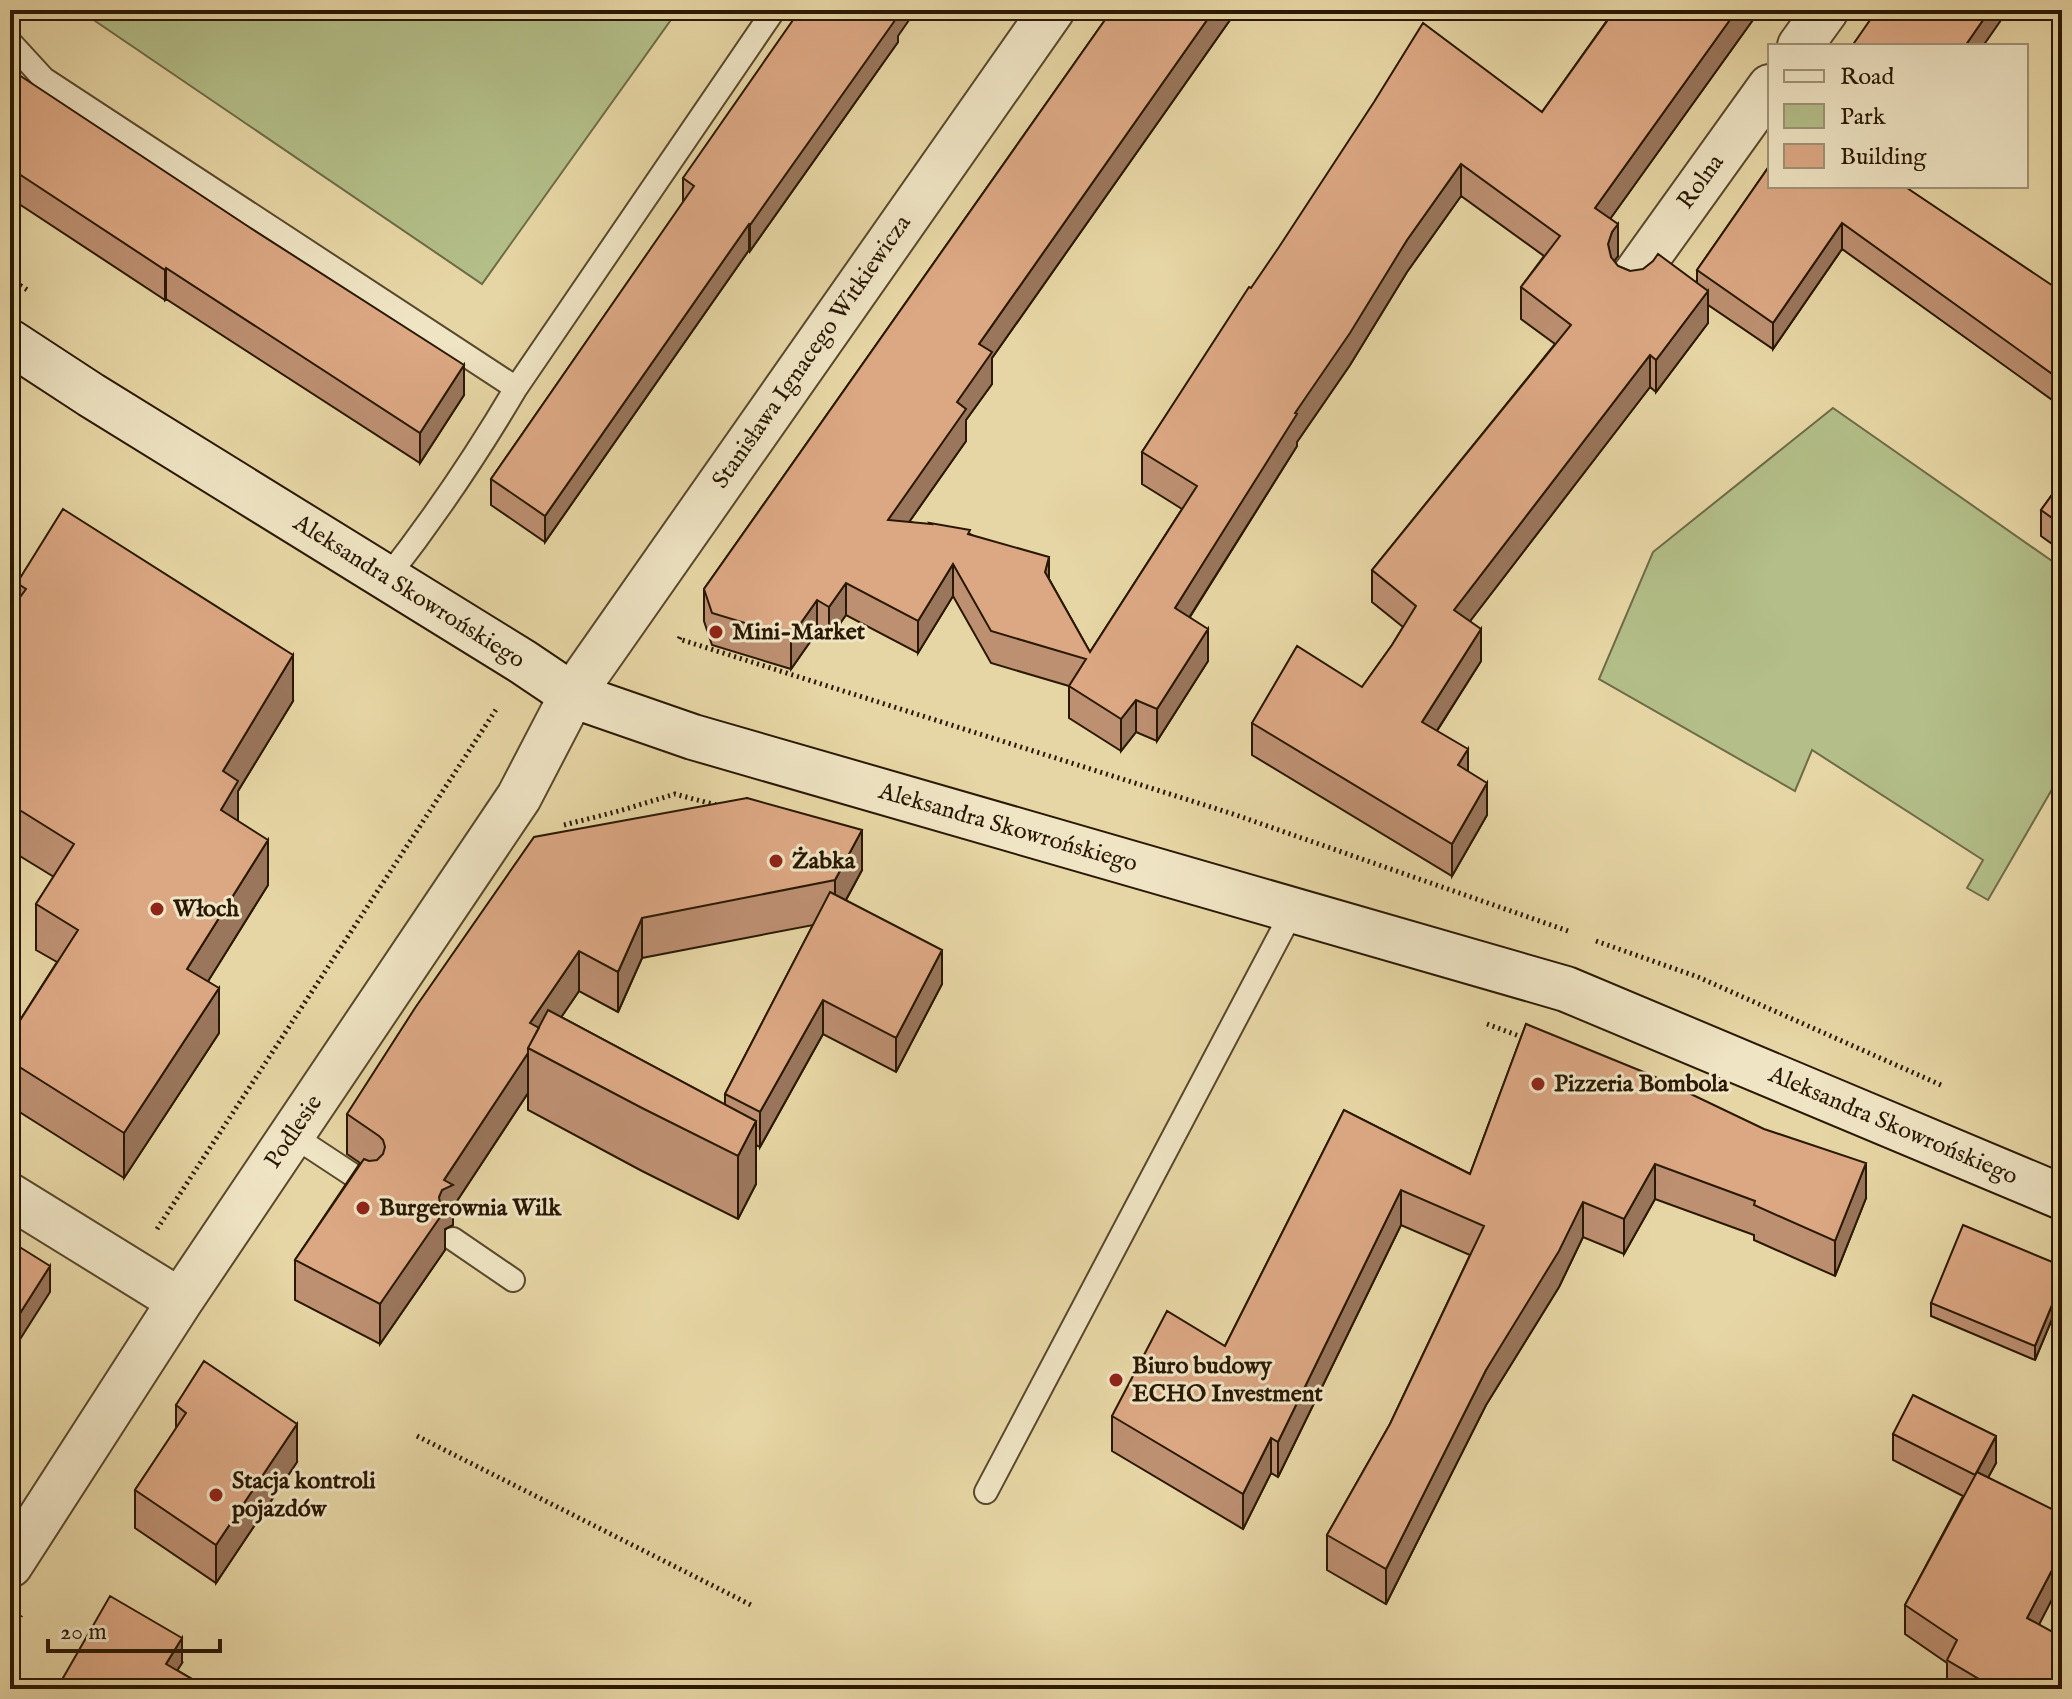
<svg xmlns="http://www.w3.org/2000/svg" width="2072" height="1699" font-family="'IM FELL English',serif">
<rect width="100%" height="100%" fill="#e7d6a5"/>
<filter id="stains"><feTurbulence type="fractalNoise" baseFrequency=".0025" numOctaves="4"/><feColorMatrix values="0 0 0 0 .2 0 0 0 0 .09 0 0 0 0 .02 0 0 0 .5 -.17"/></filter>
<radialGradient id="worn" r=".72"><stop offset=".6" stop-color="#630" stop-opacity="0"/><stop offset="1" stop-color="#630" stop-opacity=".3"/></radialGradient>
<path fill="#b3be88" stroke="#6e6b46" stroke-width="2" d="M79,10H678L482,284Z
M1833,408L2062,568V772L1988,900L1967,888L1983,860L1812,750L1795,791L1599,679L1653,552Z"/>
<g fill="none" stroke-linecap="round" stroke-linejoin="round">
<defs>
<path id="lane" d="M10,42L44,79L516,388L774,10
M387,578C434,518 477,454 516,388
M292,1135L371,1187
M453,1239L513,1280
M986,1492L1293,910"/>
<path id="street" d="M1800,46L1826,10
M1633,278L1770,87
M10,1196L180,1301
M10,1565L180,1301L519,797L572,695L1052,10"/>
<path id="secondary" d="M10,342L91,395L523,662L572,695L693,737L1566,989L2062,1197"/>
</defs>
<use href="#lane" stroke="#59482c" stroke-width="26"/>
<use href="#street" stroke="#59482c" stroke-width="48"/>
<use href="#secondary" stroke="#2a1803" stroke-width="48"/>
<path stroke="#2a1803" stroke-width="5" stroke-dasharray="2 4" stroke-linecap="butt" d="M10,279L29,291
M680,637L679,639L720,652L1233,814L1571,932
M564,825L619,811L675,794L720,806
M1596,941L1698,977L1941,1085
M1487,1024L1527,1039
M157,1229L497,708
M417,1436L751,1605
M10,1631L21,1615"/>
<use href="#lane" stroke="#efe4c4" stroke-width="22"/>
<use href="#street" stroke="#efe4c4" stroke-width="44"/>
<use href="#secondary" stroke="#efe4c4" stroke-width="44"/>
</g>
<path fill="#bd9072" stroke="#2a1803" stroke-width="2" fill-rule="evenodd" d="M1112,10H1237L992,358V384L966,420V441L909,522L970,534L1049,579L1090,652L1182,509L1142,484V452L1251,288L1542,112L1608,19L1594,10H1760L1610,219L1618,256L1614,261L1618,266L1630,271L1697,282V270L1770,165L2062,292V407L1842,249L1773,349L1708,305V323L1656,392L1650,387L1470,621L1481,661L1437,731L1468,771L1487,815L1452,876L1252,755V723L1362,687L1392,645L1403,627L1372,602V570L1555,344L1521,319V287L1544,256L1461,196L1407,272L1350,365L1297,442V446L1190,617L1208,661L1157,741L1136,732L1121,751L1069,718V686L991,663L953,596L918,653L846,615L829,639L817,632L791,669L712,645L704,621V589Z
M898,36V42L750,251L749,250L545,542L491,505V479L683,203V178Z
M10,69L464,395L420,463L166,299L165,300L10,198Z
M2062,481V551L2041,536V510Z
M17,583L293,701L238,791V821L268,885L208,981L219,1033L124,1178L10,1106V1036L57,962L36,950V904L54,877L10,850V611L17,601Z
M747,798L862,870L846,900L942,984L896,1072L823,1034L760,1147L756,1145V1184L738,1219L642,1171L528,1110V1093L453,1207V1225L445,1229V1250L380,1344L295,1300V1260L360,1163L347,1154V1114ZM813,925L725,1094V1105L561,1017L579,991L618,1012L642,958Z
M1526,1024L1866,1198L1835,1276L1754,1240V1235L1655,1199L1624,1254L1583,1237L1559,1287L1486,1405L1386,1604L1327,1570V1535L1390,1424L1470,1255L1401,1225L1278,1477L1271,1473L1243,1529L1112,1451V1416L1225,1346L1344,1110L1470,1174Z
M2062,1266V1295L2035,1360L1931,1316V1303Z
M176,1405L297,1462L216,1583L135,1528V1490L176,1429Z
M1893,1434L1996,1463L1988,1477L2062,1689H1947V1663L1905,1634V1605L1963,1496L1893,1460Z
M182,1663L177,1670L209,1689H63V1678Z"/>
<path fill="#9a765c" stroke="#2a1803" stroke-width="2" d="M897,10H916L898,36V42L750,251V225Z
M1214,10H1237L992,358V384L966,420V441L888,552V520L957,402L979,344Z
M1737,10H1760L1595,240V208Z
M1990,10H2008L1983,46H1965Z
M1461,164V196L1407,272L1350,365L1297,442V446L1175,640V608L1295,413L1407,240Z
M1842,223V249L1773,349V323Z
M749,224V250L545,542V516Z
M1618,224V256L1612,264L1608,244L1612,232Z
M166,268V299L165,300V270Z
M1708,291V323L1656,392V360Z
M1650,355V387L1454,642V610Z
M464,365V395L420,463V433Z
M1049,557V590L1045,572Z
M953,564V596L918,653V621Z
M846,583V615L829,639V607Z
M817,600V632L791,669V637Z
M1208,629V661L1157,741V709Z
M1481,629V661L1422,754V722Z
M293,655V701L238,791V826L221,810L223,771Z
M1136,700V732L1121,751V719Z
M1468,749V781L1458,765Z
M1487,783V815L1452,876V844Z
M862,830V870L835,920V880Z
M268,840V885L187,1015V969Z
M642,918V958L618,1012V972Z
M942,950V984L896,1072V1038Z
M579,951V991L543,1044L530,1023Z
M219,988V1033L124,1178V1133Z
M823,1000V1034L760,1147V1112Z
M528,1053V1093L453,1207V1225L445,1229V1250L380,1344V1304L439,1197L444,1180Z
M756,1121V1184L738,1219V1156Z
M1866,1163V1198L1835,1276V1241Z
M1655,1164V1199L1624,1254V1219Z
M1401,1190V1225L1278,1477V1442Z
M1583,1202V1237L1559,1287L1486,1405L1386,1604V1569L1486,1370Z
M50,1266V1292L10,1355V1329Z
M2062,1281V1295L2035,1360V1346Z
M297,1424V1462L216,1583V1545Z
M1996,1436V1463L1975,1502V1476Z
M1271,1438V1473L1243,1529V1494Z
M2062,1551V1580L2027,1648V1618Z
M182,1638V1663L166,1688V1664Z"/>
<path fill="#dca884" stroke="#2a1803" stroke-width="2" d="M800,10H897L895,14L898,16L750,225L749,224L545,516L491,479L694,186L683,178Z
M1112,10H1214L979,344L992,352L957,402L966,409L888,520L931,524L930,523L970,530L968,534L1049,557L1045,572L1090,652L1197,486L1142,452L1249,287L1251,288L1279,247L1374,102L1423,23L1542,112L1615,10H1737L1595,208L1618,224L1612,232L1608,244L1611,257L1618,266L1630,271L1643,269L1653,261L1658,254L1708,291L1656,360L1650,355L1454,610L1481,629L1422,722L1468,749L1458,765L1487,783L1452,844L1252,723L1297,646L1362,687L1392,645L1416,606L1372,570L1571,325L1521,287L1560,236L1461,164L1407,240L1350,333L1295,413L1297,414L1175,608L1208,629L1157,709L1136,700L1121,719L1069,686L1086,659L991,631L953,564L918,621L846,583L829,607L817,600L791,637L712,613L704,589Z
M1877,10H1990L1965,46H1852Z
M10,69L249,227L464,365L420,433L166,268L165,270L10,168Z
M1770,165V186H1904L2062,292V381L1842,223L1773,323L1697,270Z
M2062,481V525L2041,510Z
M63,509L293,655L223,771L238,781L221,810L268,840L187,969L219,988L124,1133L10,1061V1036L78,930L36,904L74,844L10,804V611L26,589L17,583Z
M747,798L862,830L835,880L642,918L618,972L579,951L530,1023L539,1028L528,1048V1053L444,1180L453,1185L442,1190L439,1197L440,1204L445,1210L380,1304L295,1260L364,1159L369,1161L377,1160L383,1154L385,1147L383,1140L379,1136L347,1114L415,1008L534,837Z
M830,892L942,950L896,1038L823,1000L760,1112L725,1094Z
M548,1010L756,1121L738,1156L642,1108L528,1048Z
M1526,1024L1651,1075L1764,1129L1866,1163L1835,1241L1754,1205L1755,1201L1655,1164L1624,1219L1583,1202L1559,1251L1486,1370L1386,1569L1327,1535L1390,1424L1484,1226L1401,1190L1278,1442L1271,1438L1243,1494L1112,1416L1167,1311L1225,1346L1344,1110L1470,1174Z
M1963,1225L2062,1266V1281L2035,1346L1931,1303Z
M10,1241L50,1266L10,1329Z
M204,1361L297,1424L216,1545L135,1490L186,1413L176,1405Z
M1913,1395L1996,1436L1975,1475L1893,1434Z
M1977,1472L2062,1514V1551L2027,1618L2062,1637V1689H1996L1947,1660L1957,1640L1905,1605Z
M110,1596L182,1638L166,1664L209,1689H81L63,1678Z"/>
<g fill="#8f2418" stroke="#efe4c4" stroke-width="3">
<circle cx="716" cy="632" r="8"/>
<circle cx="776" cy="861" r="8"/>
<circle cx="157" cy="909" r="8"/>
<circle cx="1538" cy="1084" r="8"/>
<circle cx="363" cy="1208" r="8"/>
<circle cx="1116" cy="1380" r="8"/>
<circle cx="216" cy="1495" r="8"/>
</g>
<g text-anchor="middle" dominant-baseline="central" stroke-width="6" stroke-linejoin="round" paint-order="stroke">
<g font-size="24" fill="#2a1803" stroke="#efe4c4">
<text transform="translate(1701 182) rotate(-54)">Rolna</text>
<text transform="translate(812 352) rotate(-55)">Stanisława Ignacego Witkiewicza</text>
<text transform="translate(409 592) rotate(32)">Aleksandra Skowrońskiego</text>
<text transform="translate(1008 828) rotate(16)">Aleksandra Skowrońskiego</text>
<text transform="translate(1893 1126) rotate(23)">Aleksandra Skowrońskiego</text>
<text transform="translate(294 1132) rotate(-56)">Podlesie</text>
</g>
<g font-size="24" font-weight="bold" fill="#2a1803" stroke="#efe4c4" text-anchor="start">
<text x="732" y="632">Mini-Market</text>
<text x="792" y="861">Żabka</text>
<text x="173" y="909">Włoch</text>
<text x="1554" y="1084">Pizzeria Bombola</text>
<text x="379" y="1208">Burgerownia Wilk</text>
<text x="1132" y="1366">Biuro budowy<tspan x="1132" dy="28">ECHO Investment</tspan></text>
<text x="232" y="1481">Stacja kontroli<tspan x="232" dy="28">pojazdów</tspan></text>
</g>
</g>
<rect width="2072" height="1699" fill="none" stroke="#e7d6a5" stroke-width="40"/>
<rect x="12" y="12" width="2048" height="1675" fill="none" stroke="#2a1803" stroke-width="4"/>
<rect x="20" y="20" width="2032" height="1659" fill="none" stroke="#2a1803" stroke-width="2"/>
<rect x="1768" y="44" width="260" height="144" fill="#efe4c4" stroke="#a09277" stroke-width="2"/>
<rect x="1784" y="70" width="40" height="12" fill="#efe4c4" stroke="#a09277" stroke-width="2"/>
<text x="1840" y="84" font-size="24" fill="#2a1803">Road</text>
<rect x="1784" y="104" width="40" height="24" fill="#b3be88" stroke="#a09277" stroke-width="2"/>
<text x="1840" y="124" font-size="24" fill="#2a1803">Park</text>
<rect x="1784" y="144" width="40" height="24" fill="#dca884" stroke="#a09277" stroke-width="2"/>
<text x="1840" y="164" font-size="24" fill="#2a1803">Building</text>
<path d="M48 1639v12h172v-12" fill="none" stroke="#2a1803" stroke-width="4"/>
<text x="60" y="1639" font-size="24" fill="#2a1803" stroke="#efe4c4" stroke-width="6" paint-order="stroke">20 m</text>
<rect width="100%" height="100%" filter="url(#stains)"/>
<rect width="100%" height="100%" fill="url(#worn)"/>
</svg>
